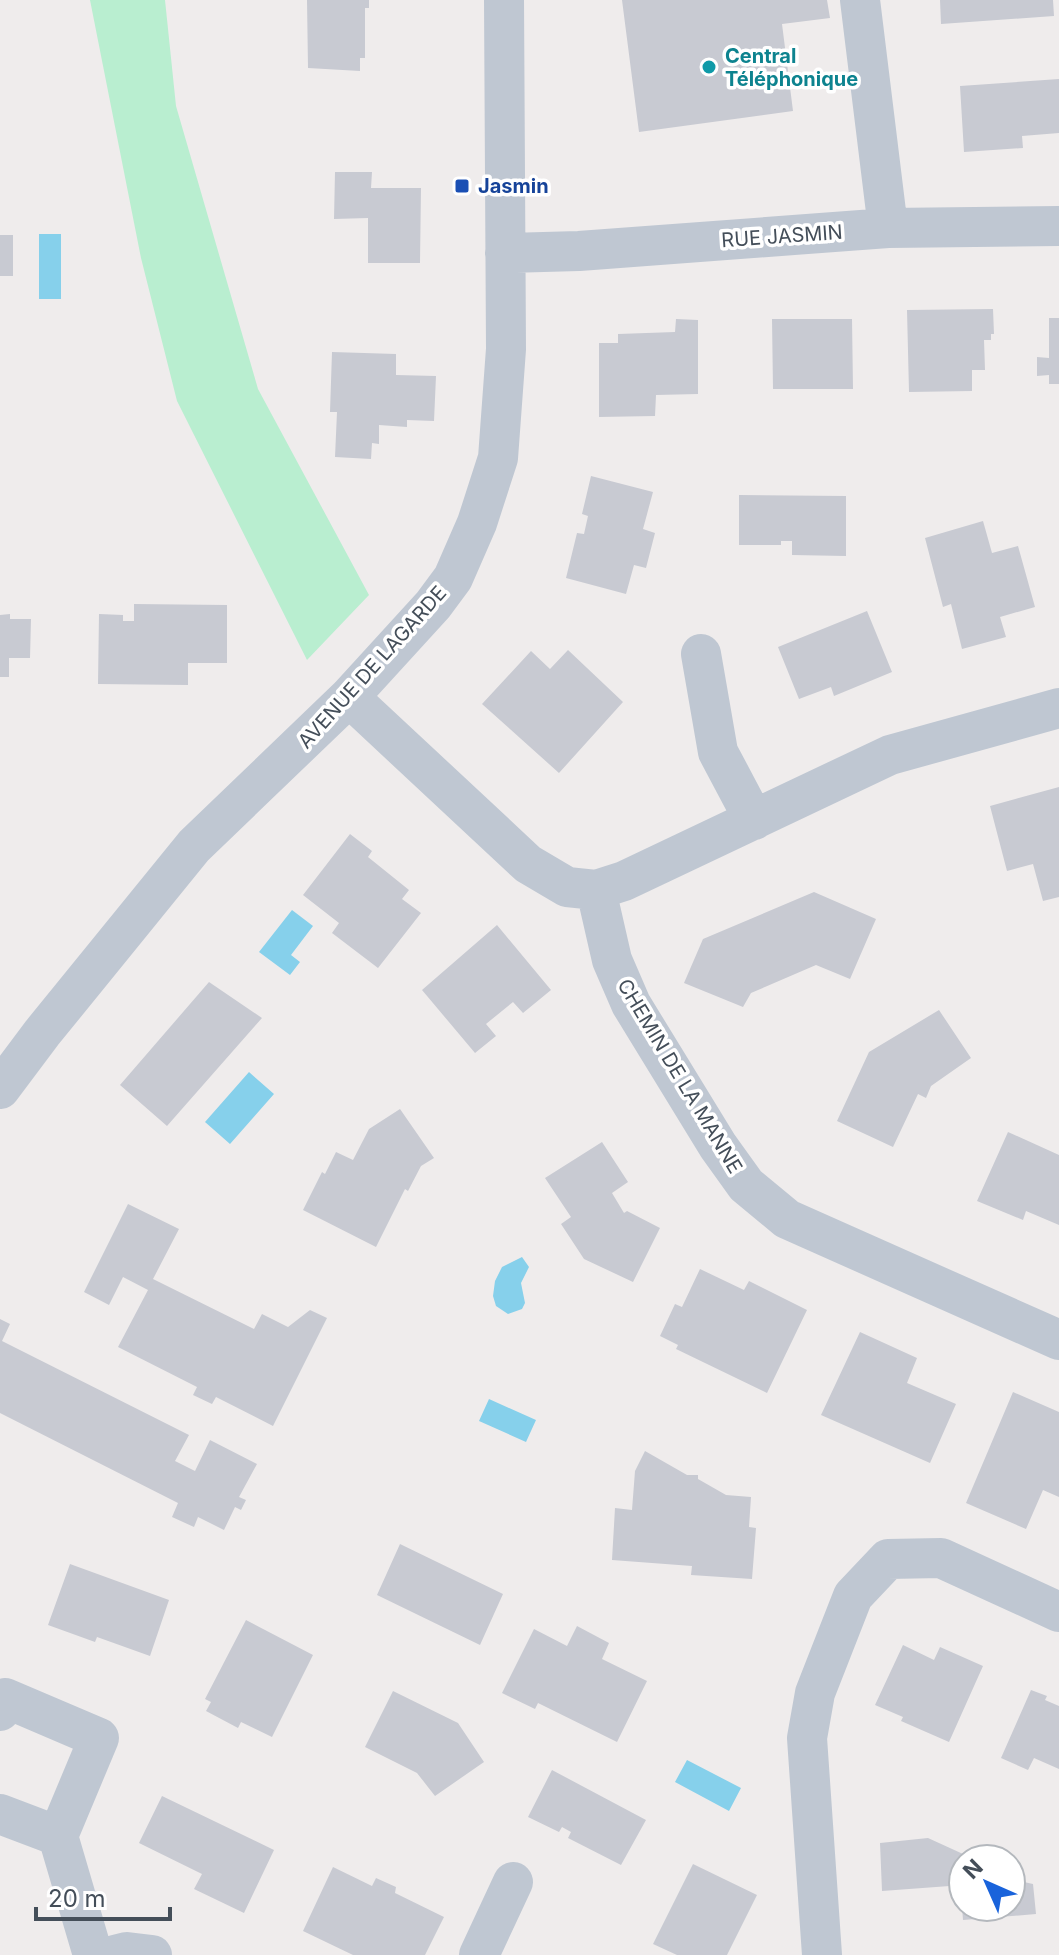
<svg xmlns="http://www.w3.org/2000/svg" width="1059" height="1955" font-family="Inter,sans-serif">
<rect width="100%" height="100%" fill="#efecec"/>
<path fill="#b9eed0" d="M90,0H165L176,106L258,389L369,595L307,660L177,401L141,258Z"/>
<path fill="#86d0eb" d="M39,234H61V299H39Z
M292,910L313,926L291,955L300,962L290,975L259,952Z
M249,1072L274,1094L230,1144L205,1122Z
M522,1257L529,1267L521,1283L525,1303L522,1309L508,1314L496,1306L493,1296L495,1281L502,1267Z
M489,1399L536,1420L526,1442L479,1421Z
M687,1760L741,1788L729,1811L675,1782Z"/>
<path fill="#c8cad2" d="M307,0H369V8H365V58H360V71L308,68Z
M622,0H827L830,18L782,24L793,111L639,132Z
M940,0H1053L1054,16L941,24Z
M1059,79V133L1022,136L1023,148L964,152L960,86Z
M335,172H372L371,188H421L420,263H368V218L334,219Z
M0,235H13V276H0Z
M993,309L994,334H991V340H984L985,370H972V391L909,392L907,310Z
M1049,318H1059V384H1049V375L1037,376V357L1049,358Z
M676,319L698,320V394L656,395L655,416L599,417V343H618V334L675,332Z
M772,319H852L853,389H773Z
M332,352L396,354V375L436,376L434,421L407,420V427L379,425V444L372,443L371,459L335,457L337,412H330Z
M591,476L653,492L643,529L655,533L646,568L634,565L626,594L566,578L577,533L584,534L588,516L582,514Z
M739,495L846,496V556L792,555V541H781V545H739Z
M983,521L992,553L1018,546L1035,607L1000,617L1006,637L962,649L951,604L943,607L925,538Z
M134,604L227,605V663H188V685L98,684L99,614L123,615V621H134Z
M867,611L892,672L834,696L831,687L799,699L778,647Z
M10,614V619H31L30,658H9V677H0V615Z
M568,650L623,702L559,773L482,704L531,651L550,669Z
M1059,787V897L1043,901L1033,864L1007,871L990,806Z
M350,834L372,851L368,857L409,890L402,899L421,913L378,968L332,933L339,923L303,895Z
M814,892L876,919L850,979L816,965L751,993L743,1007L684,983L703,939Z
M497,925L551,990L523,1013L513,1002L486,1024L496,1036L475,1053L422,990Z
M209,982L262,1018L167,1126L120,1085Z
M939,1010L971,1058L931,1086L926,1098L918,1094L893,1147L837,1121L869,1052Z
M400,1109L434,1158L421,1166L408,1191L405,1189L376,1247L303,1210L322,1172L325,1174L336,1152L353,1160L369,1129Z
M1008,1132L1059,1155V1225L1026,1211L1023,1220L977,1201Z
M602,1142L628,1182L612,1193L624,1213L627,1211L660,1228L633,1282L584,1259L561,1224L571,1217L545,1178Z
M128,1204L179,1229L153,1279L254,1329L262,1314L288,1327L310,1310L327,1318L273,1426L216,1397L212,1404L193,1395L197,1387L118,1347L148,1290L123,1277L109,1305L84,1292Z
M700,1269L744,1290L749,1281L807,1310L767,1393L676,1349L678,1345L660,1336L675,1304L682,1307Z
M0,1319L10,1324L2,1341L189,1435L175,1461L195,1471L210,1440L257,1464L239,1497L246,1500L241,1510L235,1507L224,1530L198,1517L194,1527L172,1517L178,1503L0,1413Z
M860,1332L917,1358L907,1383L956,1404L930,1463L821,1415Z
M1013,1392L1059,1412V1497L1043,1490L1026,1529L966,1503Z
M645,1451L687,1475H698V1479L726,1495L751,1497L749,1527L756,1528L752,1579L691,1575L692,1566L612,1560L615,1508L632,1510L635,1471Z
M400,1544L503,1594L480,1645L377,1595Z
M70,1564L169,1600L150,1656L97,1637L95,1642L48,1625Z
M246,1620L313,1655L272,1737L241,1722L238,1728L206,1711L211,1702L205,1699Z
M577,1626L609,1643L602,1659L647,1681L617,1742L538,1703L535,1709L502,1693L534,1629L567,1646Z
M903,1645L934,1660L940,1647L983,1666L949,1742L901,1721L903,1717L875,1705Z
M1031,1690L1047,1696L1045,1700L1059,1706V1769L1034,1758L1028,1770L1001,1758Z
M393,1691L458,1723L484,1762L435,1796L417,1773L365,1747Z
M552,1770L646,1820L621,1865L568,1838L571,1832L562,1827L559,1832L528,1817Z
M162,1796L274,1850L244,1913L194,1889L202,1874L139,1843Z
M928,1838L974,1859H963V1885L882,1891L880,1843Z
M693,1864L757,1895L727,1955H677L653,1944Z
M333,1867L372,1886L376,1878L396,1887L395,1893L444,1917L425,1955H353L303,1931Z
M1011,1879L1033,1884L1036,1914L963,1920L962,1907H1011Z"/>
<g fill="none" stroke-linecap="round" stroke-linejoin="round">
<path stroke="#bfc7d2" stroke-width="40" d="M860,0L888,228
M505,253L579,251L888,228L1059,226
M701,654L718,752L754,820
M349,697L528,864L567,887L596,890L612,960L631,1004L718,1146L746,1185L787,1219L1059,1340
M596,890L624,881L890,755L1059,708
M0,1089L42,1033L194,846L349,697L433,605L453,578L477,523L498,458L506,349L504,0
M0,1711L5,1698L99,1738L58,1836L93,1955
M0,1814L58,1836
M115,1955L127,1952L152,1955
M479,1955L513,1882
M822,1955L807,1738L815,1693L853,1596L888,1559L941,1558L1059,1612"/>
</g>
<circle fill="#0f9aa8" stroke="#fff" stroke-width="3" cx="709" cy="67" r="8"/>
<rect fill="#1a4fb4" stroke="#fff" stroke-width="3" x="454" y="178" width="16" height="16" rx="4"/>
<g text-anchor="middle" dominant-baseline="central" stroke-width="7" stroke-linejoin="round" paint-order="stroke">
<g font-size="20" font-weight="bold" fill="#0d838f" stroke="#fff" text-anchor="start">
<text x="725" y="56">Central<tspan x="725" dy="23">Téléphonique</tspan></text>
</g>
<g font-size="20" font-weight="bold" fill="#164399" stroke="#fff" text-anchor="start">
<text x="478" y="186">Jasmin</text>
</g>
<g font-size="20" fill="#444e59" stroke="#fff">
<text transform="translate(782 236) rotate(-4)">RUE JASMIN</text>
<text transform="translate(372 667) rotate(-48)">AVENUE DE LAGARDE</text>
<text transform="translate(680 1076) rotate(59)">CHEMIN DE LA MANNE</text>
</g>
</g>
<g transform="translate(987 1883) rotate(315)"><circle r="38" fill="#ffffff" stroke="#b4b8bd" stroke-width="2"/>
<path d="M0-6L14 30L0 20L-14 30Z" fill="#1963db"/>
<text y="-12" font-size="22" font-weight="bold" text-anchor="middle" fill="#444e59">N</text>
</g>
<path d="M36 1907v12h134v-12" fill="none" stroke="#444e59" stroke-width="4"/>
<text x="48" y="1907" font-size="24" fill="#444e59" stroke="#ffffff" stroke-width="6" paint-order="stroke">20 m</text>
</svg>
